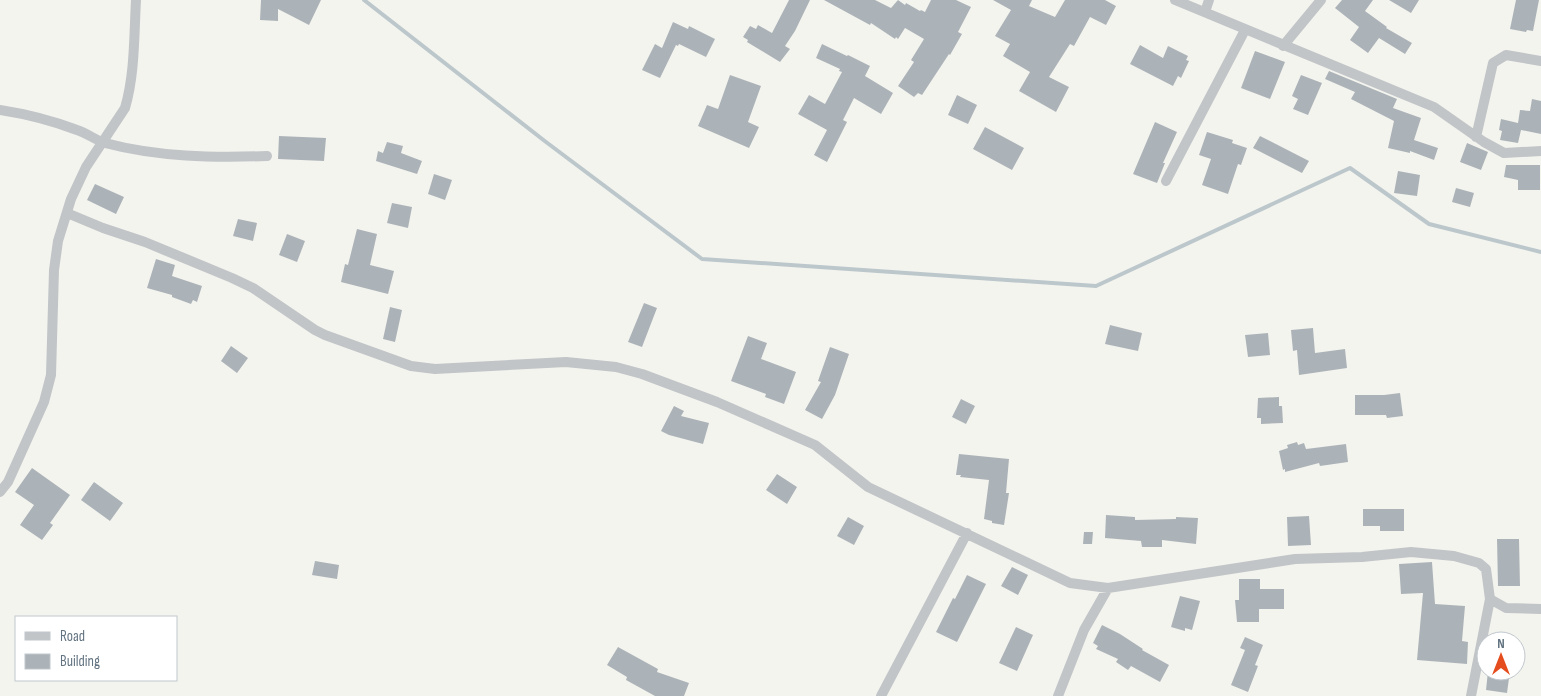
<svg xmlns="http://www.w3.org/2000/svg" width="1541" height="696" font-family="'Sofia Sans Condensed',sans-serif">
<rect width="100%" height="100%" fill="#f4f4ef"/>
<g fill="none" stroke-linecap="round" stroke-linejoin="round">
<path stroke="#bcc7cc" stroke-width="4" d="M364,0L546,142L702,259L1096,286L1350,168L1429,224L1541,252"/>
</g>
<path fill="#acb3b8" d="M261,0H321L309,25L278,9V21L260,20Z
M789,0H810L795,31L785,46L790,49L780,62L747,42L748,40L743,37L750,26L756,29L758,25L772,33Z
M824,0H875L891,8L898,0L905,5L906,3L920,11L921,10L925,12L931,0H956L971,7L958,32L962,34L950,55L949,54L922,95L918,93L914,97L898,86L914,62L911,60L924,39L905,28L898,39L896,37L895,39L871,23L870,25Z
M993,0H1032L1029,6L1055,17L1065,0H1105L1116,6L1106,25L1090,17L1074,46L1070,44L1049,77L1069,87L1056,112L1019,91L1030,72L1003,56L1010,44L995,36L1011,10Z
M1342,0H1373L1365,11L1387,27L1386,28L1412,43L1405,54L1379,38L1368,53L1350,40L1359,27L1335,8Z
M1389,0H1419L1411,13Z
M1516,0H1539L1533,31L1527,30L1526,32L1510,29Z
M673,22L688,29L689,26L715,39L706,57L679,44L678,46L676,45L660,78L642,70L655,44L662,48Z
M822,44L847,56L848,55L870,66L865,76L893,93L881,114L854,98L843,120L847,122L827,162L814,155L827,130L798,114L809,95L825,104L842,72L839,71L840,69L816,58Z
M1140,45L1163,58L1168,46L1188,56L1186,60L1189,61L1181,78L1178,76L1173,86L1130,64Z
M1255,51L1285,62L1270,99L1241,88Z
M1329,71L1397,99L1393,108L1421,118L1414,140L1438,148L1434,160L1410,151V153L1388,148L1394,121L1351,99L1355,92L1325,79Z
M730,75L761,86L748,122L759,127L749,148L698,126L707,105L718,109Z
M1301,75L1322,83L1308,115L1293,109L1298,99L1292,96Z
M957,95L977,105L968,124L948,115Z
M1532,99L1541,101V134L1521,130L1518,143L1500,140L1502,131L1499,130L1501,119L1518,123L1520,110L1530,111Z
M1155,122L1177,132L1163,163H1165L1157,183L1133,174Z
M985,127L1024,148L1012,170L973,149Z
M1207,132L1233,140L1232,143L1247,148L1241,165L1238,164L1228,194L1202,185L1211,159L1199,155Z
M279,136L326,138L324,161L278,159Z
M1260,136L1309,161L1302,173L1253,148Z
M387,142L403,146L401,153L422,161L417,174L376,161L378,151L383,153Z
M1467,143L1488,152L1481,170L1460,162Z
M1506,165H1540V190H1518V180L1504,177Z
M1398,171L1420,175L1417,196L1394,193Z
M434,174L452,180L445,200L428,194Z
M95,184L124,197L116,214L87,200Z
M1456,188L1474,193L1470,207L1452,202Z
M392,203L412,207L408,228L387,223Z
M238,219L257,223L253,241L233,236Z
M357,229L377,234L370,265L394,271L388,294L341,282L345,264L348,265Z
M287,234L305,241L297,262L279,255Z
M156,259L175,265L172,276L202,286L197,302L193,300L191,304L172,297V295L147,288Z
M644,303L657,308L642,347L628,342Z
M390,307L402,310L395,342L383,339Z
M1110,325L1142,333L1138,351L1105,344Z
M1313,328L1315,353L1345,349L1347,368L1299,375L1297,350L1293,351L1291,330Z
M1268,333L1270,355L1248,357L1245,335Z
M748,336L767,343L761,359L796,372L784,404L765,397L766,394L731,381Z
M231,346L248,358L237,373L221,361Z
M830,347L849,354L835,395L822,419L805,410L821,382L818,381Z
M1400,393L1403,416L1387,418L1386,415H1355V395H1384Z
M1279,397V406H1282L1283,423L1261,424V418H1257L1258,398Z
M961,399L975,406L966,424L952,417Z
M674,406L684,411L681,416L709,423L703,444L669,435L661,431Z
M1297,442L1298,445L1304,443L1306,449L1346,444L1348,462L1320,466L1319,463L1285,472V469L1283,470L1279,451L1288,448L1287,445Z
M959,454L1009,459L1006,493H1009L1004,525L992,523V521L984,519L989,480L960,477L961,475H956Z
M32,468L70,495L50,523L53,525L42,540L20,525L34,505L15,492Z
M777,474L797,487L787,504L766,490Z
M94,482L123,503L110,521L81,500Z
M1363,509H1404V531H1380V526H1363Z
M1106,515L1135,517V520L1176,519V517L1198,518L1196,544L1162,540V547H1142L1141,541L1105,538Z
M1309,516L1311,545L1288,546L1287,517Z
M848,517L864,526L854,545L837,536Z
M1084,532H1093L1092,544H1083Z
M1497,539H1519L1520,586H1498Z
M315,561L339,565L337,579L312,575Z
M1432,562L1435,604L1465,606L1462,641L1468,642L1467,664L1417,660L1423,593L1401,594L1399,564Z
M1012,567L1028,575L1018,595L1001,586Z
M967,575L986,584L957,642L936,632L953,598L955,599Z
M1239,579H1260V589H1284V609H1259V622H1237L1235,600H1239Z
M1180,596L1200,601L1192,630L1185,628V631L1171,627Z
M1102,625L1120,634L1143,649L1142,650L1169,665L1160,682L1131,666L1128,670L1116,662L1118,659L1096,649L1098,646L1093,643Z
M1016,627L1033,635L1017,671L999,663Z
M1245,637L1263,645L1255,665L1258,666L1248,692L1231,685L1245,650L1240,648Z
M618,647L658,669L657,672L689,683L684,696H655L626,680L627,677L607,665Z
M1488,671H1510L1507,693L1486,690Z"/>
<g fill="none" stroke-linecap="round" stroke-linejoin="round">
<path stroke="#c1c5c8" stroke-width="10" d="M1175,0L1434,107L1484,142L1504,153L1541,151
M1205,12L1209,0
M1283,46L1321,0
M0,110C26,114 53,121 77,130C87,133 95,140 105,143C158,157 213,158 267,156
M1476,137L1493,63L1506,55L1541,61
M1166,181L1245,30
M67,213L103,228L145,242L232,278L253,288L315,330L325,335L411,366L435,369L566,362L616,367L642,374L717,402L815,445L868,487L1070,583L1108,588L1295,559L1362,557L1411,552L1454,556L1479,563L1486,569L1490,599L1506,608L1541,609
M0,492L8,482L44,402L51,375L54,270L58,241L71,199L86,167L125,108C135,74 134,35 136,0
M881,696L967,533
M1058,696L1084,630L1108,588
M1471,696L1490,599"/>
</g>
<rect x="15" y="616" width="162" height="65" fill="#ffffff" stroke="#c0c7cd"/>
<rect x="25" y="632" width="25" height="8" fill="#c1c5c8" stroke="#c0c7cd"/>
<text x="60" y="641" font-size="15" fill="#627381">Road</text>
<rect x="25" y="654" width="25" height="15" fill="#acb3b8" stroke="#c0c7cd"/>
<text x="60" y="666" font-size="15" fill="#627381">Building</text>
<g transform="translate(1501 656)"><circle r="24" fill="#ffffff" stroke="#c0c7cd"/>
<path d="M0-4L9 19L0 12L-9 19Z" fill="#e54d1e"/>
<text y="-8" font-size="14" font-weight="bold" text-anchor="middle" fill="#627381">N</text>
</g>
</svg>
